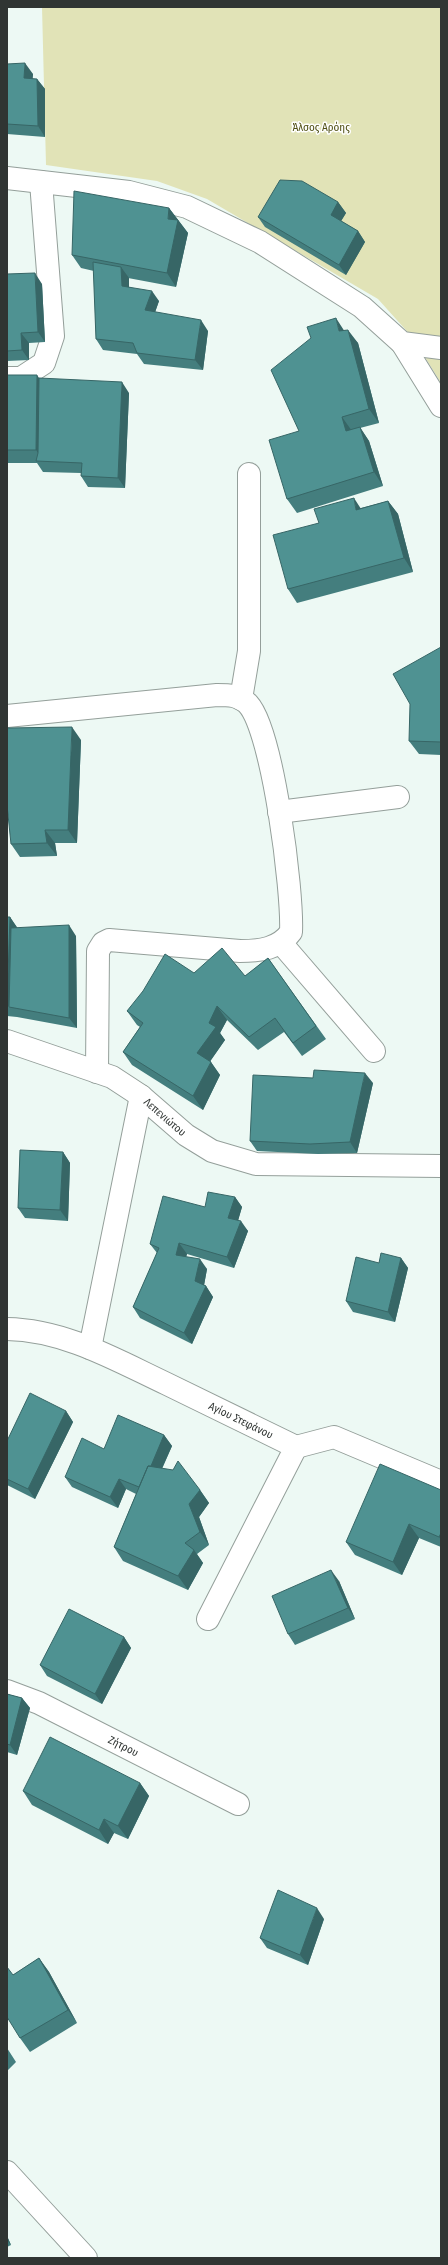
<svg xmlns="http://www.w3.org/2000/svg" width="448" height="2265" font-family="'Fira Sans Condensed',sans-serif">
<rect width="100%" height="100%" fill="#edf9f4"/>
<path fill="#e1e3b7" d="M42,7H441V383L413,338L378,299L207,199L157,181L46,165Z"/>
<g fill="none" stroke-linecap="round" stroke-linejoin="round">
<defs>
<g id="minor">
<path d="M7,178L129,192L187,207L260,242L362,307L402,343L441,348"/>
<path d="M402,343L441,406"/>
<path d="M7,378H21L44,363L53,336L41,182"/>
<path d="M241,699L249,651V474"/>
<path d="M7,716L217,695C228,695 240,695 248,704C273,731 293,892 291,932C279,949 260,951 240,951L109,940L103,943L98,951L97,1072"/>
<path d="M279,812L398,797"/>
<path d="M281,943L374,1051"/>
<path d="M7,1041L112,1077L141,1096"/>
<path id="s1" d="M7,1329C65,1330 116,1360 167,1384C210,1405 253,1426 296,1447L208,1619"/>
<path id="s2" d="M90,1348L141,1096L186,1135L212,1151L256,1164L441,1166"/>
<path d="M296,1447L334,1437L441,1482"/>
<path id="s3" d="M7,1691L39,1703L238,1804"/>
<path d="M7,2172L86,2258"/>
</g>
</defs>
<use href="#minor" stroke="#949f9a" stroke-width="24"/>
<use href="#minor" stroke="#fff" stroke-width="22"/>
</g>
<path fill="#447e7e" d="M7,7H25L7,8Z
M7,64L33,74L32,79H37L45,89V137L7,134Z
M338,202L346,213L341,221L358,231L365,242L346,275L265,227L258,217Z
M169,208L188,233L176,287L128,278L129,287L159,301L155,312L208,331L203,370L144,364L137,354L103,350L96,339L94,271L81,268L72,255Z
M7,274L42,284L45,342L29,343V360L7,361Z
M345,330L358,343L379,423L360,428L369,441L383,486L297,513L287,499L299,431Z
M7,375L39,378L129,393L125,488L88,487L81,476V473L43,472L37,463H7Z
M388,501L398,514L413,572L297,603L288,589L319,523L361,508Z
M441,647V755L419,754L409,741Z
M81,740L77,843H55L57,856L20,857L11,844Z
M7,917H10L17,928L76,936L77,1028L17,1017L7,1016Z
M268,958L326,1039L302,1056L284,1032L258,1050L227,1020L220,1033L225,1040L210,1061L220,1075L203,1110L132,1065L123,1052L140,1027L137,1025L127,1011L194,973L245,976Z
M313,1078L373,1083L357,1153L318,1154L257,1151L250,1141Z
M63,1152L70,1163L68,1221L25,1218L18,1208Z
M235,1197L242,1207L238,1220L248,1231L234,1268L187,1254L186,1257L207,1269L204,1285L206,1286L213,1297L192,1344L140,1318L133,1307L157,1253L150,1244L205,1207Z
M401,1258L408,1268L395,1322L353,1312L346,1301L379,1263Z
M66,1411L73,1422L35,1499L7,1485V1441Z
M164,1435L172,1446L162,1469L200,1490L209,1503L199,1517L209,1545L197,1554L203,1563L188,1590L123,1561L114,1547L136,1494L126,1489L118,1508L72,1487L65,1477L104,1449Z
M441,1490V1547L419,1538L402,1575L355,1555L346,1542Z
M339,1581L355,1619L295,1645L288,1634Z
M124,1637L131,1648L102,1704L47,1676L40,1665Z
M7,1694L22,1698L30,1708L17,1755L7,1752Z
M140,1783L149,1796L128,1839L114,1833L108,1844L32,1805L23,1791Z
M324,1919L308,1965L267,1948L260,1938Z
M39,1958L49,1972L77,2023L30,2052L20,2038L13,1975Z
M7,2048L16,2062L7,2071Z
M7,2236L11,2245L7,2247Z"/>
<path fill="#376666" d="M25,63L33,74L32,89L24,78Z
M37,79L45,89V137L38,126Z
M338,202L346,213L338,226L331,215Z
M169,208L188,233L176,287L167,273Z
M358,231L365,242L346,275L339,265Z
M121,267L129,278V296L122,286Z
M35,273L42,284L45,342L38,332Z
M152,291L159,301L152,321L145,310Z
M336,318L345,332L339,331Z
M201,320L208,331L203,370L195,360Z
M348,330L358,343L379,423L369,409Z
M21,333L29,343V360L22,350Z
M37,375L46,388L44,462L36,450Z
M122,382L129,393L125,488L118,478Z
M342,417L352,431H346Z
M360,427L369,441L383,486L374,472Z
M354,498L363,512L356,510Z
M388,501L398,514L413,572L404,558Z
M72,727L81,740L77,843L68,830Z
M45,830L55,843L57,856L47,843Z
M10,917L19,930L9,1007L7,1004Z
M69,925L76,936L77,1028L69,1018Z
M217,1006L227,1020L220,1033L225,1040L207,1066L197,1053L209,1023Z
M211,1062L220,1075L203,1110L193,1096Z
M365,1073L373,1083L357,1153L350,1142Z
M63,1152L70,1163L68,1221L60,1210Z
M235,1197L242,1207L236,1228L228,1218Z
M241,1221L248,1231L234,1268L227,1257Z
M179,1243L187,1254L183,1266L176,1255Z
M401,1258L408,1268L395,1322L388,1312Z
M200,1259L207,1269L203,1291L195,1281Z
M206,1286L213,1297L192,1344L184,1333Z
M66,1411L73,1422L35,1499L28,1489Z
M164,1435L172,1446L148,1499L141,1488Z
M119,1479L126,1489L118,1508L110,1497Z
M200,1490L209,1503L199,1517L209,1545L200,1532L189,1504Z
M409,1524L419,1538L402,1575L393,1562Z
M441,1533V1540L439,1537Z
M194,1550L203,1563L188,1590L178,1576Z
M331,1570L339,1581L355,1619L348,1608Z
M124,1637L131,1648L102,1704L95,1694Z
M22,1698L30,1708L17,1755L10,1745Z
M140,1783L149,1796L128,1839L118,1826Z
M104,1819L114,1833L108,1844L99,1830Z
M317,1908L324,1919L308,1965L300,1955Z
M39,1958L49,1972L77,2023L68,2010Z
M7,2236L11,2245L7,2240Z"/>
<path fill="#4f9292" stroke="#376666" d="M25,63L24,78L37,79L38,126L7,124V64Z
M280,180L302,181L338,202L331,215L358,231L339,265L258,217Z
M74,191L169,208L168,219L178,220L167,273L72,255Z
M93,262L121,267L122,286L152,291L145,310L201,320L195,360L137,353L133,343L96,339Z
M35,273L38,332L21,333L22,350L7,351V274Z
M336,318L339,331L348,330L369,409L342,417L346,431L360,427L374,472L287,499L269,440L299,431L271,370L311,338L307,327Z
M7,375H37L36,450H7Z
M39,378L122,382L118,478L81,476L82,463L36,461L38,453Z
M354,498L356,510L388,501L404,558L288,589L273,535L319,523L314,509Z
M441,647V742L409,741L410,704L393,674Z
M72,727L68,830H45L47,843L11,844L7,805V728Z
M7,917H10L7,1004Z
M69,925V1018L9,1007L11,928Z
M222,948L245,976L268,958L316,1026L293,1043L275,1018L249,1037L217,1006L209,1023L216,1027L197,1053L211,1062L193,1096L123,1052L143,1023L127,1011L143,991L165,954L194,973Z
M314,1070L365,1073L350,1142L310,1144L250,1141L253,1075L313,1078Z
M20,1150L63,1152L60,1210L18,1208Z
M208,1192L235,1197L228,1218L241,1221L227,1257L179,1243L176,1255L200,1259L195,1281L206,1286L184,1333L133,1307L159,1248L150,1244L163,1196L205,1207Z
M381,1253L401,1258L388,1312L346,1301L356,1257L379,1263Z
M30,1393L66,1411L28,1489L7,1479V1441Z
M118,1415L164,1435L151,1466H148L139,1487L119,1479L110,1497L65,1477L82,1438L104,1449Z
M178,1461L200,1490L189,1504L200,1532L185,1543L194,1550L178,1576L114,1547L148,1466L173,1470Z
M380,1464L441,1490V1533L439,1537L409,1524L393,1562L346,1542Z
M331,1570L348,1608L288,1634L272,1596Z
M69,1609L124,1637L95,1694L40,1665Z
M7,1694L22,1698L10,1745L7,1744Z
M50,1737L140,1783L118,1826L104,1819L99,1830L23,1791Z
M278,1890L317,1908L300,1955L260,1938Z
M39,1958L68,2010L20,2038L7,2017V1967L13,1975Z"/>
<g text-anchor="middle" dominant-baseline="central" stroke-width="3" stroke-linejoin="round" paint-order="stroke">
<g font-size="11" fill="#515116" stroke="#fff">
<text x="321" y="127">Άλσος Αρόης</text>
</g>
<g font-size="11" fill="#303533" stroke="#fff">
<text stroke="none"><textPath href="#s2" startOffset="289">Λεπενιώτου</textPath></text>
<text stroke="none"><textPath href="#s1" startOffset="253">Αγίου Στεφάνου</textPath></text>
<text stroke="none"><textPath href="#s3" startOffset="129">Ζήτρου</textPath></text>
</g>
</g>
<rect width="448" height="2265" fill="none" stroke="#303533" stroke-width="16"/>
</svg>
